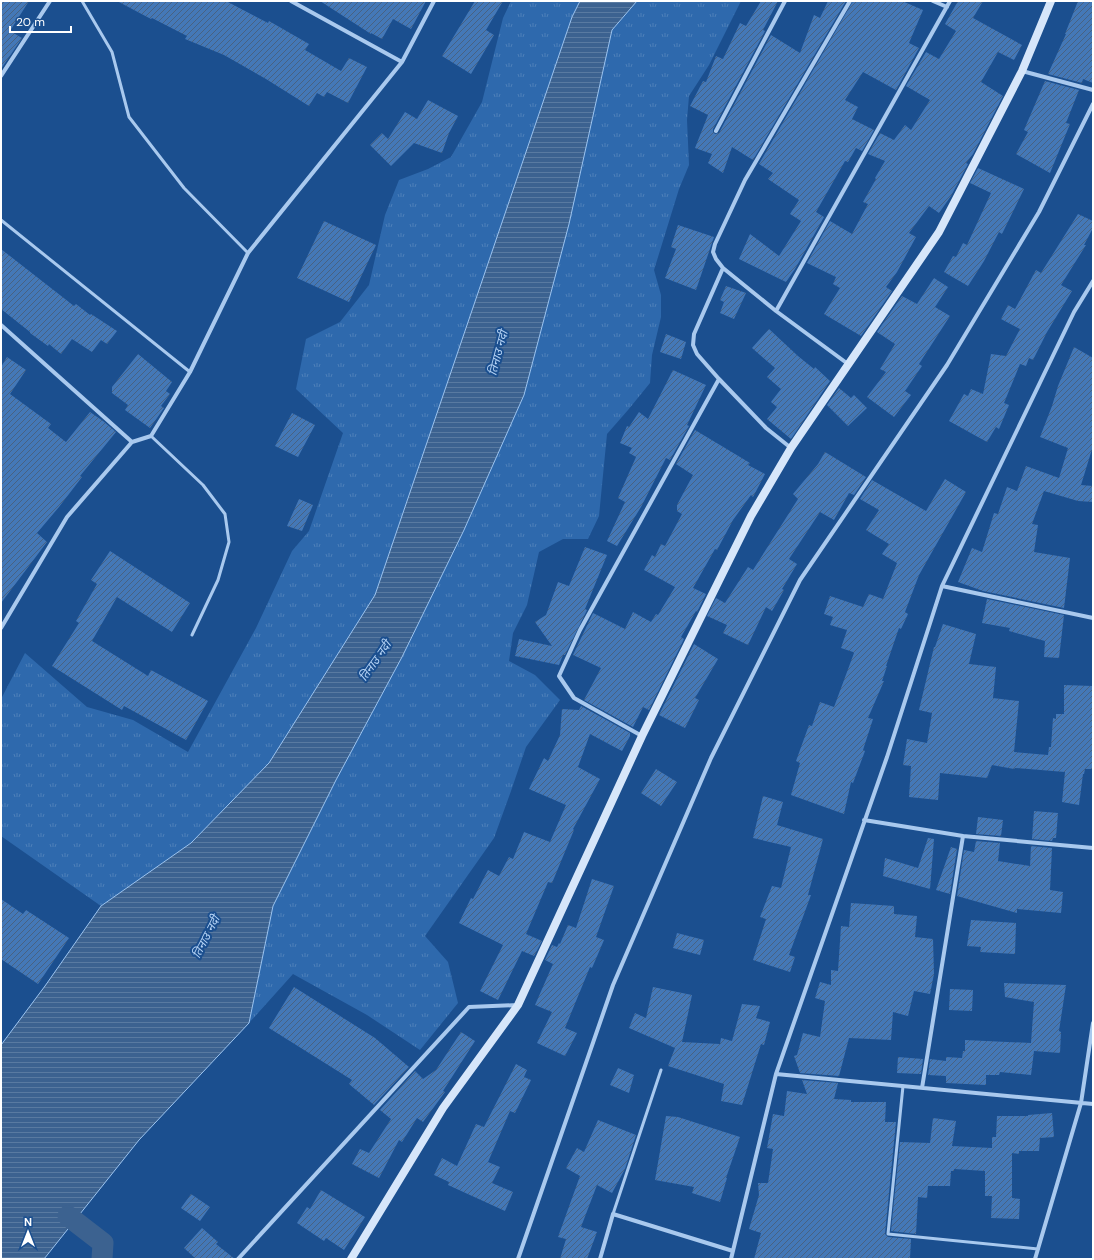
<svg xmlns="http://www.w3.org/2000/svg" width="1094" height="1260" font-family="'DM Sans','Noto Sans Devanagari',sans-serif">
<defs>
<pattern id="grass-tufts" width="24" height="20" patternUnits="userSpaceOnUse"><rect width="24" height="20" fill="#2e69ad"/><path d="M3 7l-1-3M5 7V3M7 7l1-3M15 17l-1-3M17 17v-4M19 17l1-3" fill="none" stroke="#4d80b9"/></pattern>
<pattern id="water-rules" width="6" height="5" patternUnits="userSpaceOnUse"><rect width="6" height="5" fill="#3c6290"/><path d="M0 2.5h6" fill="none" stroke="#597aa1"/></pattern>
<pattern id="building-hatch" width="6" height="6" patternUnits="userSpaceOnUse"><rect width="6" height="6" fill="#4478b7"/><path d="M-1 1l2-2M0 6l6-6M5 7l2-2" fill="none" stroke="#486282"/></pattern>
</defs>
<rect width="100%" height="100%" fill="#1b4f8f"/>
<path fill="url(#grass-tufts)" d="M511,1H580L572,17L375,595L269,763L191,843L101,906L1,836V699L25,653L87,707L133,720L188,752L256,628L292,551L309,531L343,433L296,389L306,339L340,322L369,285L385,215L399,180L428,169L451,157L482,102L503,18Z
M637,1H741L709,65L689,96L687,120L689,165L679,189L654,270L661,295V317L652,355L650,383L628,410L607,434L599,516L588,539H563L539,552L527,605L513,633L509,661L535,675L560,700L526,747L511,791L494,838L425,936L448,962L458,1003L420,1050L367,1015L293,974L249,1023L273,906L336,780L402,657L464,530L524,395L569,224L612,30Z"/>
<path fill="url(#water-rules)" stroke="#9cc4f0" d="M580,1H637L612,30L569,224L524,395L464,530L402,657L336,780L273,906L249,1023L139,1140L44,1259H1V1045L45,986L101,906L191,843L269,763L375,595L572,17Z"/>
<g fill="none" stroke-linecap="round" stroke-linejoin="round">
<path stroke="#3c6290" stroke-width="21" d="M68,1216L103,1243L102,1259"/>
</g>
<path fill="url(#building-hatch)" d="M1,1H29L10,31L22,38L1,69Z
M117,1H226L268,23L269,21L309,44L305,50L341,71L349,58L367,67L348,103L327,92L324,97L317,93L309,106L266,79L224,55L185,39L187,36L152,18L151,19Z
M320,1H426L411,29L393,19L382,39L371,33V34Z
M475,1H503L486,30L494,35L471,74L442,56Z
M761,1H778L763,30L765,31L713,129V132L715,134L719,133L771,35L800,53L814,15L820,18L828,1H846L753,160L732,147L723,173L708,163L712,154L695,148L708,115L690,106L703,81L706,82L716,56L723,59L740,23L746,26Z
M853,1H902L923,10L909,43L919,48L896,90L863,72L845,100L858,107L852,119L874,130L862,151L856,148L848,162L845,161L816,212L824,217L795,269L786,282L739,259L750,234L779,256L801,221L790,214L799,200L768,179L773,173L759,164Z
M958,1H983L973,18L1022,45L1014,60L998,52L981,82L1003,96L973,154L966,163L968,164L951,196L939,213L929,206L909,233L916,237L897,272L886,287L892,291L861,336L824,314L840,288L833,284L836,277L807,263L830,221L852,234L868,204L863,202L876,179L875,178L885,161L868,154L880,133L894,140L905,125L911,130L930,100L906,86L926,52L939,59L956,31L945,24Z
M1078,1H1093V83L1083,79L1082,83L1048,74L1066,34H1065Z
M1045,81L1079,90L1066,123L1070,124L1050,173L1016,154L1028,132L1024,130Z
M428,100L458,116L449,133L442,153L414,143L391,166L370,145L382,133L388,139L405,112L417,119Z
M978,168L1024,189L1002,234L999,232L984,261L968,286L944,272L953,256L956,257L963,243L967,245L991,193L970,183Z
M1078,214L1093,221V228L1084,245H1086L1061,285L1072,291L1047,332L1033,360L1029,358L1026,366L1020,364L1004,403L1009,405L999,429L996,427L987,442L949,421L964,394L968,396L971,389L983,394L991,354L1006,356L1020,329L1001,319L1008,305L1015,309L1036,270L1041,273Z
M324,221L376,245L349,302L297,278Z
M678,225L714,237L696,290L665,278L676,249L671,247Z
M1,249L74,306L76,304L90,315L91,314L117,331L107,344L101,340L92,352L72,339L61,354L49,344L48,346L30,333V332L1,309Z
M934,278L948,287L935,307L950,316L919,364L922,366L905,391L911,395L894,417L867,397L886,372L880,369L895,344L877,332L902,296L917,304Z
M726,286L746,293L734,319L720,313L724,302L720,300Z
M769,329L798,356L814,369L815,367L830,381L791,439L767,419L777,407L771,402L781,389L767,377L775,368L752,348Z
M666,334L686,342L681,359L660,352Z
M1074,347L1093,358V446L1081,485L1093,486V502L1078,501L1044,491L1032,524L1038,525L1034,552L1070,558L1064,608L983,591L958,582L972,548L982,552L994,513L998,514L1007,487L1017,491L1026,466L1059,478L1068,448L1040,437L1052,406L1058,386Z
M138,354L172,382L166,391L170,394L161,406L164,408L150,428L125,410L128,405L112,393V387Z
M7,357L26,370L10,394L51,424L48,428L66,442L90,412L103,421L116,432L80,476L82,477L59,507L37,533L47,542L1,603V367Z
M673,370L706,385L687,425L689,426L670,460L666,458L641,507L617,546L607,541L625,502L618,498L636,457L629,453L632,448L620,443L627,426L629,427L639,412L648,419Z
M839,388L851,398L854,395L867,408L848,426L827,405Z
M292,413L315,425L298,457L275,446Z
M695,430L750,463L748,465L765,474L753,497L751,495L733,520L717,550L715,549L693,588L706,594L697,612L696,611L681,637L684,639L649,710L643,707L633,727L584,700L601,668L573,655L593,613L625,629L633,612L651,622L656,614L658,615L675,587L644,570L652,555L655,557L661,544L665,546L682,514L677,511V505L693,475L676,464Z
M825,452L866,477L854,495L849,493L834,520L820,512L789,559L797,564L782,589L784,590L772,611L766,607L748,645L723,633L727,625L707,616L716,598L725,603L748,567L753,570L798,499L793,494L818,464Z
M945,479L966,492L919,575L905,612L908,614L901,629L899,628L886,666H887L882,681H884L868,718L873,719L863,750L865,751L853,783L851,782L844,814L791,795L800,763L796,761L809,725L812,726L820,702L834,707L854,653L853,652L841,648L847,630L830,625L833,617L824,614L830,596L863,607L869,594L883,599L897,563L882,554L889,544L866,530L879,510L860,499L872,480L926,511Z
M299,499L313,505L302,531L287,526Z
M585,547L607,555L585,609L587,610L565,655H563L559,665L515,656L519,639L552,646L535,622L546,615L558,582L569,586Z
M110,551L190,603L172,632L117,597L92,641L148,676L151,670L208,701L186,740L124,706L122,710L52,666L79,623L76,621L97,584L91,580Z
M987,599L1064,615L1059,658L1044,657L1045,641L1009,631L1010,628L982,623Z
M943,624L976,634L969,664L996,667L993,698L1019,701L1014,752L1048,755L1049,747H1051L1053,718L1056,719V714H1064V685L1093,686V769H1085L1084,774H1083L1079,805L1062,802L1065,772L1015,768L1014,769L992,765L987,778L940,773L938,800L909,797L911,766L903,765L907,739L927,743L932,713L919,710L934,647H935Z
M694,644L718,659L695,698L699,700L685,728L659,715Z
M581,706L630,733V736L622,751L590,734L578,767L600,779L573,829L574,830L552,883L548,882L526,934L542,941L534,956L522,951L498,1000L480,991L503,945L459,923L471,898L473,899L488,870L499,876L509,857L513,859L524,832L550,842L566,805L529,789L544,758L548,761L560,735L562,709L579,710Z
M656,769L677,782L661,806L641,793Z
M763,796L783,802L777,825L823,839L808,895H811L789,955L795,957L790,972L753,960L766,919L760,917L772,886L781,888L791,847L753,838Z
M1034,811L1058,813L1056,838H1053L1052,841L1032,839Z
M978,817L1003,820L1001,836L976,834Z
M928,838L934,839L930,889L883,876L885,858L918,868Z
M976,841L1000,843L998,861L1030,866L1031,846L1052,848L1050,890L1063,892L1061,913L1017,909V913L957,896L964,850L974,852Z
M951,847L957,849L950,894L936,890Z
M592,879L614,886L596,937L604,940L592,968L590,967L565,1028L577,1033L565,1056L537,1043L552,1012L535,1005L553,964L545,960L552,945L557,947L559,943L560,944L568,925L576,928Z
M1,899L23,914L26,910L69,938L38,984L1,959Z
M851,903L894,906V914L917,916L915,937L933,939L934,974L930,994L914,991L908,1016L893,1012L891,1040L849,1038L839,1076L800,1073L794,1056L797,1055L803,1033L820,1037L825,1001L815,998L820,982L831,985V970L838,971L841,926L849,927Z
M971,920L1016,923L1015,954L980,952L981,947L967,946Z
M677,933L704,940L700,955L673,948Z
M1004,983L1066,985L1059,1031L1061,1032L1060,1053L1034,1051L1031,1075L1000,1072L999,1075H986V1085L946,1083V1076L928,1075L930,1059L946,1061V1057L962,1058L963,1051H965V1040L1031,1043L1034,1002L1005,997Z
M294,987L375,1038L409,1067L374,1105L349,1084L352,1080L269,1028Z
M653,987L692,995L682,1042L720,1044L721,1038L732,1041L742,1004L760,1006L756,1018L770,1022L764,1045L761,1044L742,1105L721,1101L724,1084L668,1066L675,1048L629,1028L635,1013L646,1018Z
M950,989L973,990L972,1011L949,1010Z
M461,1032L475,1041L443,1091L445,1092L423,1122L417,1118L402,1142L399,1140L379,1178L352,1164L360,1149L369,1153L391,1119L380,1110L415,1071L423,1079L436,1070Z
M898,1057L923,1059L921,1074L897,1073Z
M516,1064L527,1070L524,1077L531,1080L515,1113L510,1111L488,1162L500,1167L492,1183L513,1192L505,1211L448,1185L449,1182L434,1175L442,1158L457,1166L476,1124L484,1127Z
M618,1068L634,1075L629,1093L610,1085Z
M802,1080L838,1083L834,1099L851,1100V1102H886L885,1122H896L885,1234L888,1237L911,1239L910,1259H754L761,1233L749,1229L759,1195L758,1183H768L773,1149L767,1148L773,1114L784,1116L787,1091L807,1094Z
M1052,1113L1054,1137L1040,1138L1039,1151H1019V1154L1012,1153V1198L1020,1199L1019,1219L991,1218L992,1196H985V1171L954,1169V1171H951L950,1186H928L927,1198L918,1197L916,1234L891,1231L900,1142L930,1143L933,1118L956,1121L952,1146L992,1148V1137H996L997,1116H1028V1115Z
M666,1116L678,1117L740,1137L726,1178H727L720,1202L692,1193L694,1187L655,1180Z
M598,1120L636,1135L625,1169L612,1193L597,1185L581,1227L597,1232L587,1259H560L566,1239L558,1237L580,1176L566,1168L577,1148L584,1152Z
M321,1190L365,1217L344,1250L326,1238L324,1241L297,1223L307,1207L310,1209Z
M191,1194L210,1207L200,1221L181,1208Z
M202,1228L218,1242L216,1244L235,1259H196L184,1248Z"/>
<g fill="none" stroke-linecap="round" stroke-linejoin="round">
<path stroke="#a9c9ee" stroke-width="3" d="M82,1L112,52L129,117L184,188L248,253
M1,220L190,372
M151,436L203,485L225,514L229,542L218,580L192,635
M903,1086L888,1234L1038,1249
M613,1214L661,1070"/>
<path stroke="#a9c9ee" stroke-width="4" d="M291,1L402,62
M933,1L947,7
M1022,71L1093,90
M1,76L50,1
M716,131L785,1
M723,268L776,311L848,364
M776,311L950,1
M1,325L132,442
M791,448L766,428L719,379L697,354L693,345L694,334L723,268L716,259L713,252L715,244L745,180L850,1
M942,586L1093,618
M1,628L67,517L132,442L151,436L190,372L248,253L402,62L434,1
M642,736L574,698L559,676L580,630L719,379
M864,820L963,836L1093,848
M776,1074L1093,1104
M922,1088L963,836
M238,1259L469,1007L518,1005
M518,1259L613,985L711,758L800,580L947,365L1039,212L1093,104
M600,1259L613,1214L733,1251
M731,1259L776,1074L887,757L942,586L1074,312L1093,281
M1035,1259L1081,1103L1093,1023"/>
<path stroke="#d6e6fa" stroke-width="8" d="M351,1259L443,1108L518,1005L642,736L751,516L791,448L939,232L1022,71L1051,1"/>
</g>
<g text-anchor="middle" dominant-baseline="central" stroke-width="4" stroke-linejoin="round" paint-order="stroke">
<g font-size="12" font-style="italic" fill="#b5d3f5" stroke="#1b4f8f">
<text transform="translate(498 353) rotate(-75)">तिनाउ नदी</text>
<text transform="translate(375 661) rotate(-55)">तिनाउ नदी</text>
<text transform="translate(206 937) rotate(-63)">तिनाउ नदी</text>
</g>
</g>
<rect width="1094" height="1260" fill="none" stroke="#ffffff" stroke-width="4"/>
<g transform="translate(28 1232)" stroke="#1b4f8f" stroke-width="3" paint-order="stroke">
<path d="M0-3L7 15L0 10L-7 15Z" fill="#ffffff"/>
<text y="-6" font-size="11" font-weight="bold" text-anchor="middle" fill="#ffffff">N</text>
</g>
<path d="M10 26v6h61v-6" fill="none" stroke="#ffffff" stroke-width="2"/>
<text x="16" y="26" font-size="12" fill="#ffffff" stroke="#1b4f8f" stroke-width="3" paint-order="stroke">20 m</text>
</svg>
